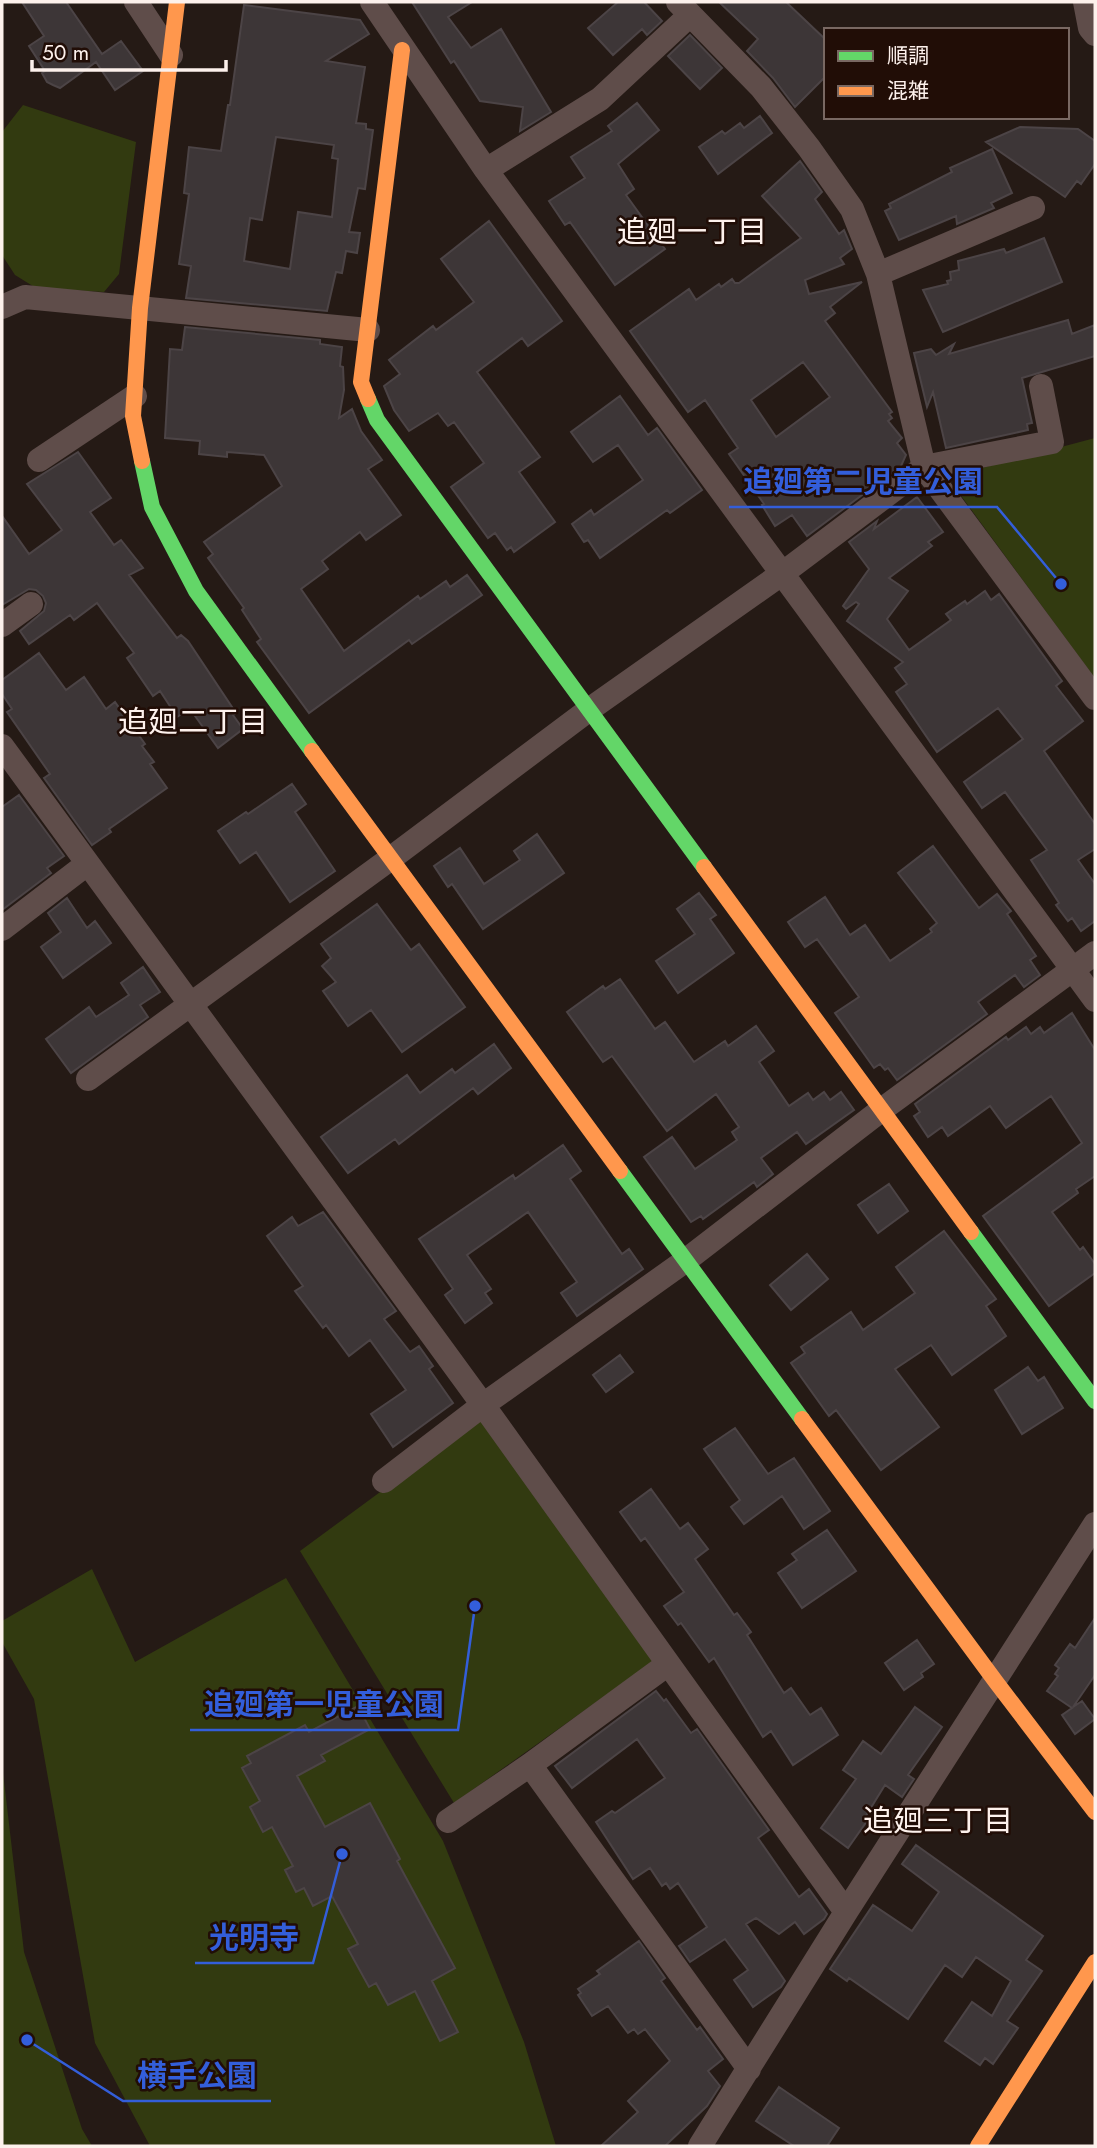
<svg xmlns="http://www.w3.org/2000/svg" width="1097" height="2148" font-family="Jost,'Noto Sans JP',sans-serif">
<rect width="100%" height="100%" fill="#251a15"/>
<path fill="#323a10" d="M23,105L136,142L119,274L104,292L36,288L15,275L2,255V132Z
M1095,438V676L1094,677L959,493L963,473Z
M482,1417L654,1661L454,1803L300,1551Z
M92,1569L135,1662L286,1578L443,1841L524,2042L556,2146H150L95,2043L34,1699L2,1642V1621Z
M2,1764L24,1952L82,2129L92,2146H2Z"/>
<path fill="#3d3637" stroke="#4c4446" stroke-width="2" fill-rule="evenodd" d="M22,2H66L102,54L121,41L143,71L115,90L96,62L60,88L53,85L47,82L42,73L45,71L29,46L44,36Z
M412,2H472L448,17L471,48L501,29L551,112L520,131L523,107L480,101L454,61L451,63Z
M618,2H644L662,21L647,35L642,29L613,55L588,28Z
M719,2H786L826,40V76L795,107L773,78L747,51L758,39Z
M244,5L360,20L369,34L326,61L365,67L356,123L366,124V129L373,130L365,189L358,188L349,232L360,233L357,253L346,251L342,273L336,272L327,311L186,298L191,266L179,264L189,194L184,193L189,147L221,151L228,105H230ZM276,137L334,145L332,158L338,159L332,217L298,212L290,269L244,261L250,218L262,220Z
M690,35L722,68L700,89L668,56Z
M637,103L659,130L618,164L634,189L626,195L665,249L615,285L570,222L565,225L549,201L585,178L571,157L612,131L608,126Z
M760,116L772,133L718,174L699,147L722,131L725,134L740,123L744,128Z
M1020,127L1078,129L1095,141V164L1081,184L1077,181L1065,197L986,142Z
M992,149L1012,193L991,203L994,208L957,224L956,216L899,240L885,211L891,208L889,204L952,172L950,168Z
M800,161L822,192L815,199L839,234L844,230L852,249L840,258L844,264L805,280L809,294L862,282L830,307L835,313L825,321L892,412L889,414L892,418L888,421L902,438L897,443L906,455L901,466L807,536L792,515L775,526L762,505L764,504L729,454L738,448L705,400L688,412L630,331L689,289L696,300L719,284L721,287L732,279L735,283H739L801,238L762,196ZM803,362L830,397L776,437L751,400Z
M489,221L562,321L528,346L522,338L477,372L540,457L519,472L555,522L514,552L511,547L507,550L495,533L488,538L451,487L484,463L454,422L448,426L438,413L409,431L394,410L384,386L400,374L389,360L433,326L436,330L474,302L441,259Z
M1044,238L1062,282L943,332L923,290L948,284L947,281L951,280L950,272L959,270L958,261L1004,249L1006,253Z
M1068,320L1072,334L1095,325V356L1022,378L1032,423L1027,424L1028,430L946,448L933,392L927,407L914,353L931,349L936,355L954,344L949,354Z
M185,327L320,340V344L342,347L340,366L343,367L344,390L339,418L352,409L361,431L382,460L368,469L401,515L366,540L360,532L322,561L328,569L301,589L344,651L418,596L420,599L446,581L450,587L467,575L482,595L412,644L409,640L309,713L257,642L261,639L242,610L244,608L208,558L213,554L204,542L282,486L264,455L227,452V457L199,454L200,441L165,438L170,349L182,350Z
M620,396L648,435L657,428L702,490L670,513L667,510L600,558L588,540L584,542L572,524L591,510L594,515L643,480L618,445L593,462L571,432Z
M78,452L111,498L90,512L114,545L121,540L143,568L129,575L177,638L181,635L188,641L236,713L233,715L243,729L218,748L190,709L177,717L160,691L153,696L127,658L134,653L97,603L74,620L70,615L29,644L20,631L44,611L46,603L43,596L36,590L29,589L2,605V516L29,554L62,530L27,484Z
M917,497L943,532L928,542L932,546L889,578L908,591L887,619L909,650L951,620L946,614L965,601L967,604L985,591L991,600L999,594L1062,681L1056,686L1083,721L1044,751L1095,824V849L1078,860L1095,884V921L1081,931L1072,918L1068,921L1056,905L1059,903L1031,860L1047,850L1005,792L982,808L964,782L1023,739L998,708L937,752L896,692L907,684L895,668L903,662L847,621L859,604L856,602L846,609L843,606L869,569L849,542L877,521L874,529Z
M39,653L66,690L84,677L106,709L115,702L145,744L142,746L154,762L150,764L167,788L109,829L111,832L92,845L44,778L50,774L7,712L12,709L2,694V680Z
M292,784L306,804L295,812L335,871L290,902L256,852L240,863L218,831L246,812L248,814Z
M19,795L64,856L47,868L51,873L2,910V807Z
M537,834L564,873L483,929L452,884L448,887L434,866L460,848L484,884L520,860L514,851Z
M933,846L979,908L997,894L1011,911L1007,914L1036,956L1030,960L1040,975L1024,987L1015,975L978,1002L987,1014L897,1080L888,1068L885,1070L880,1064L874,1068L835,1013L859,997L817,939L805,947L788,922L825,897L850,935L865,925L890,961L932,932L930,929L937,923L898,873Z
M699,893L716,915L710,919L734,953L678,993L656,961L695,934L677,909Z
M67,898L87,928L95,921L111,943L63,978L41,947L61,932L48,913Z
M377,904L411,950L419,944L465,1007L402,1052L371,1010L348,1026L323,991L336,982L322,966L331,958L321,944Z
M143,967L160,992L140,1005L148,1017L71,1073L46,1039L89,1007L96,1017L129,995L121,983Z
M620,979L655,1029L665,1022L694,1062L725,1041L728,1046L756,1026L774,1051L759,1062L789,1106L808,1093L813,1100L824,1092L830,1100L841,1092L854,1110L806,1144L797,1132L761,1158L773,1174L757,1187L754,1182L703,1219L701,1216L691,1222L644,1157L672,1137L695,1169L737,1140L732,1132L739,1127L716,1094L667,1131L612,1056L603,1062L567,1012L603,986L605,989Z
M1072,1013L1095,1050V1176L1076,1189L1078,1193L1052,1212L1080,1250L1083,1247L1095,1264V1273L1049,1306L983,1216L1082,1143L1051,1096L1006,1128L990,1106L948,1136L942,1127L928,1137L914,1116L920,1112L915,1104L1006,1037L1008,1040L1026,1027L1031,1034L1040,1027L1044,1033Z
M494,1044L511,1068L478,1094L473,1088L399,1144L395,1139L348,1173L321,1137L407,1075L420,1093L452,1069L455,1073Z
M563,1145L581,1171L570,1179L622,1254L629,1249L643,1269L577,1316L561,1293L577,1282L528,1212L467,1255L491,1289L485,1293L492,1303L465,1323L445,1295L453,1289L419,1239L513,1175L515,1179Z
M889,1184L908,1211L878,1233L858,1205Z
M323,1212L396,1311L384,1319L410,1352L419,1346L433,1366L429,1369L453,1403L393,1447L371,1414L406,1390L370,1340L349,1356L326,1325L323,1328L295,1291L303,1286L267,1236L292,1217L298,1226Z
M944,1231L996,1299L986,1306L1006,1336L952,1375L931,1345L895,1369L939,1427L881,1470L836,1410L829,1416L791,1363L805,1353L801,1347L851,1312L863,1330L915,1293L896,1267Z
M807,1254L828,1279L791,1310L770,1285Z
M620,1355L633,1372L606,1392L593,1375Z
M1028,1367L1038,1381L1044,1377L1063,1408L1022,1434L995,1390Z
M735,1428L768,1474L794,1458L830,1511L804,1529L782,1496L744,1524L731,1507L740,1500L704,1449Z
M651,1489L680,1529L688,1523L708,1549L695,1559L734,1615L737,1613L751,1632L747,1635L784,1693L791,1688L810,1715L821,1708L838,1735L793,1765L771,1731L763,1737L714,1658L709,1662L681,1623L678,1625L664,1606L684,1592L645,1538L641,1541L620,1512Z
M827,1530L856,1571L802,1608L778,1573L797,1560L792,1554Z
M1095,1618V1675L1073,1707L1082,1701L1095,1719L1075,1734L1062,1715L1072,1708L1047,1691L1058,1676L1055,1674L1059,1668L1055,1665L1070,1644L1075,1648Z
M917,1640L934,1664L921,1673L923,1677L904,1690L885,1663Z
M656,1691L664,1701L666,1699L691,1733L697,1729L769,1830L758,1838L799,1897L809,1889L827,1914L824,1919L804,1934L795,1922L779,1934L756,1918L746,1924L785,1981L781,1987L753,2007L734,1980L748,1970L725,1939L690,1962L679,1946L707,1927L678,1883L670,1889L666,1883L662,1886L650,1868L633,1879L596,1822L612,1811L615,1813L665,1778L637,1739L572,1788L555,1766Z
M358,1706L370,1729L321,1755L325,1761L297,1776L325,1827L370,1803L400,1859L397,1861L455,1968L432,1981L458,2032L440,2041L415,1991L388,2005L376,1983L369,1987L348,1949L358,1944L332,1896L313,1906L304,1888L296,1892L285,1870L293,1866L272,1827L263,1832L250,1807L260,1801L242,1768L251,1763L247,1756L305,1725L309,1732Z
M915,1707L942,1727L908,1775L914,1779L902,1797L885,1785L864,1819L867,1821L848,1848L821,1828L856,1779L843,1770L863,1741L881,1754Z
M916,1845L1043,1936L1026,1960L1042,1971L1007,2021L1018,2028L993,2064L985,2058L980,2065L945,2041L972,2002L992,2016L1011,1981L976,1957L962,1977L945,1965L908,2019L849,1978L847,1981L830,1969L873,1905L912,1931L939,1892L902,1864Z
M639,1941L665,1978L661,1981L697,2030L700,2027L723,2059L708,2071L720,2086L707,2106L665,2146H601L638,2112L628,2101L670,2061L645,2029L638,2034L634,2029L628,2033L608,2006L592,2016L578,1995L581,1993L578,1989L600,1974L597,1971Z
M779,2087L839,2128L827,2146H794L756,2121Z"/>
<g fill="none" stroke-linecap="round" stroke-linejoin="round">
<path stroke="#5f4d4a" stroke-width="24" d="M136,2L171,55
M372,2L486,170L1095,1000
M678,2L761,87L809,148L852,209L878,274L924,467L1095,698
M1085,2L1090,28L1095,34
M486,170L600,99L690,15
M878,274L1033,208
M2,307L25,297L368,330
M39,460L135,396
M2,625L31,604
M2,746L483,1405L846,1912
M2,929L87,864
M88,1079L390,859L590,709L783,573L924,467L1052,442L1041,386
M384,1481L483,1405L685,1261L880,1111L1095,953
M668,1664L530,1765L749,2069
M448,1821L530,1765
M700,2146L846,1912L1095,1524"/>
<path stroke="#63d668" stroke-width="16" d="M368,399L377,420L704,867
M142,461L152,507L196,591L312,751
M620,1171L802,1419
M971,1232L1095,1401"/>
<path stroke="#ff974d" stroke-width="16" d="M368,399L361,382L402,50
M142,461L133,416L140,308L177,2
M312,751L620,1171
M704,867L971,1232
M802,1419L996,1682L1095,1812
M978,2146L1095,1962"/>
</g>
<g text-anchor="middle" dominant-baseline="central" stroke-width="5" stroke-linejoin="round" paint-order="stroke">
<g font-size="30" fill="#fdf1ec" stroke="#210d06">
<text x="692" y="231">追廻一丁目</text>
<text x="193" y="721">追廻二丁目</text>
<text x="938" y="1820">追廻三丁目</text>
</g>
</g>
<path fill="none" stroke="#335eda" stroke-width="2.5" d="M1061 584L997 507H729M475 1606L458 1730H190M342 1854L313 1963H195M27 2040L123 2101H271"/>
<g fill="#335eda" stroke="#210d06" stroke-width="2.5">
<circle cx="1061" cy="584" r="7"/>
<circle cx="475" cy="1606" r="7"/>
<circle cx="342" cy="1854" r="7"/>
<circle cx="27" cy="2040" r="7"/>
</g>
<g font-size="30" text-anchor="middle" font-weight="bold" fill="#335eda" stroke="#210d06" stroke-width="5" stroke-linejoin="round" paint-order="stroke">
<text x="863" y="492">追廻第二児童公園</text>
<text x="324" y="1715">追廻第一児童公園</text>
<text x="254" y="1948">光明寺</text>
<text x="197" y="2086">横手公園</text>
</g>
<rect width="1097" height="2148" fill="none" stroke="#fdf1ec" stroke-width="7"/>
<rect x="824" y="28" width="245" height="91" fill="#210d06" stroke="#796862" stroke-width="2"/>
<rect x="838" y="51" width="35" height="10" fill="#63d668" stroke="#796862" stroke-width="2"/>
<text x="887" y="63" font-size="21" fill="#fdf1ec">順調</text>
<rect x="838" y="86" width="35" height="10" fill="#ff974d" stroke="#796862" stroke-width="2"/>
<text x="887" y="98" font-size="21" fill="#fdf1ec">混雑</text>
<path d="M32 60v10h194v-10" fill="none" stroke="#fdf1ec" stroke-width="3.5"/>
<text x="42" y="60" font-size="21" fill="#fdf1ec" stroke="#210d06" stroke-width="5" paint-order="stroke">50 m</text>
</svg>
